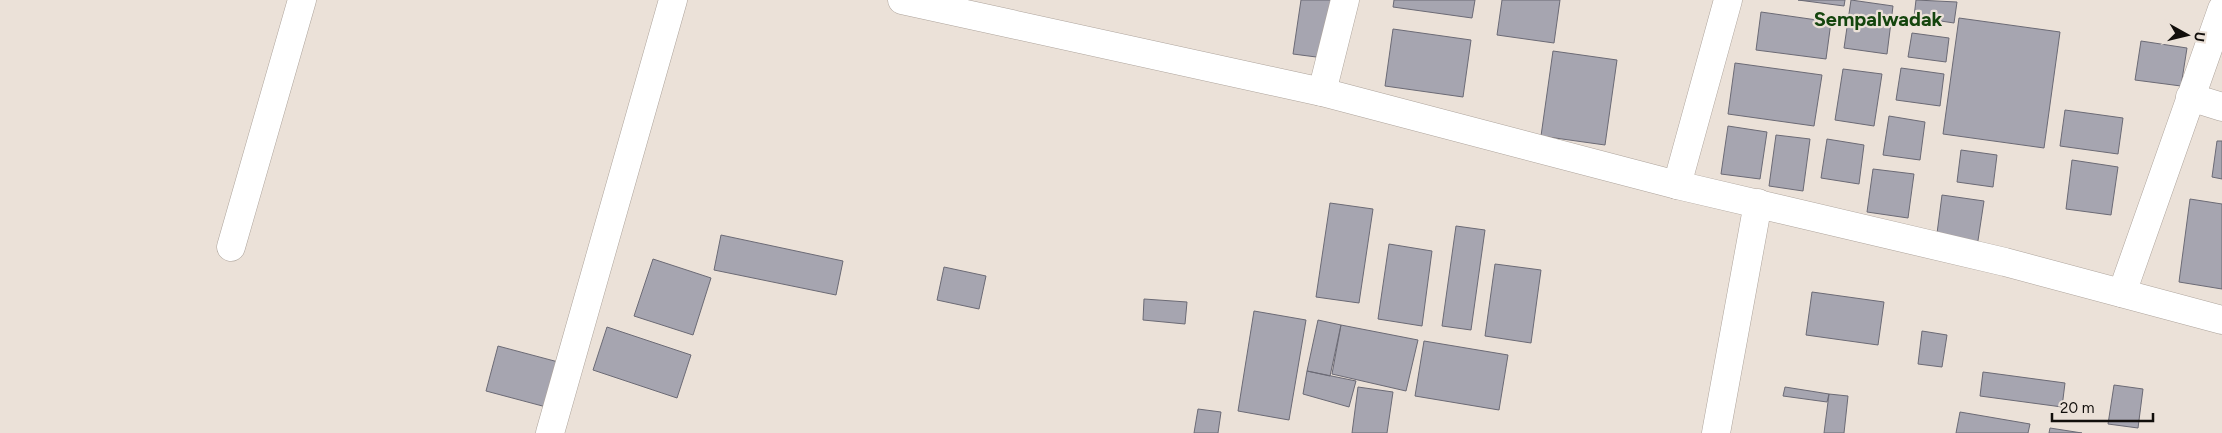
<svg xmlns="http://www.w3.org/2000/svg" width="2222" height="433" font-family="Figtree,sans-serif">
<rect width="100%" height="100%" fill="#ebe1d8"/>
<path fill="#a6a5b0" stroke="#6b6a75" d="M1301,0H1332L1324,58L1293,54Z
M1394,0H1475L1472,18L1393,7Z
M1502,0H1560L1554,43L1497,35Z
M1798,0H1845L1844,6Z
M1851,0L1893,6L1887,54L1844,48Z
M1916,0L1957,2L1954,23L1914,17Z
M1761,12L1831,22L1826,59L1756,50Z
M1959,18L2060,32L2044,148L1943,134Z
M1393,29L1471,40L1463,97L1385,86Z
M1912,33L1949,38L1946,62L1908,57Z
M2141,41L2187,48L2181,86L2135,80Z
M1553,51L1617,60L1605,145L1541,136Z
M1735,63L1822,75L1814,126L1728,114Z
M1901,68L1944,74L1940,106L1896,100Z
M1843,69L1882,74L1874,126L1835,120Z
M2065,110L2123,118L2118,154L2060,146Z
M1889,116L1925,122L1920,160L1883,155Z
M1728,126L1767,132L1760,179L1721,174Z
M1776,135L1810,139L1803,191L1769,186Z
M1827,139L1864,145L1859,184L1821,178Z
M2217,141H2222V179L2212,177Z
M1961,150L1997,155L1993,187L1957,182Z
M2072,160L2118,167L2111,215L2066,209Z
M1873,169L1914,174L1908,218L1867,212Z
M1942,195L1984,201L1977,247L1936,241Z
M2190,199L2222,204V289L2179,282Z
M1330,203L1373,209L1359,303L1316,297Z
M1456,226L1485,230L1471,330L1442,326Z
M721,235L843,261L836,295L714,270Z
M1389,244L1432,251L1422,326L1378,319Z
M653,259L711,278L693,335L634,316Z
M1495,264L1541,270L1531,343L1485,336Z
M944,267L986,276L979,309L937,300Z
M1812,292L1884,302L1878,345L1806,335Z
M1144,299L1187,302L1185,324L1143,320Z
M1254,311L1306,320L1289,420L1238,411Z
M1318,320L1341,325L1330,376L1307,371Z
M1341,325L1418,340L1406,391L1332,374Z
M607,327L691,355L677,398L593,370Z
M1922,331L1947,335L1942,367L1918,364Z
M1424,341L1508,355L1499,410L1415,396Z
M498,346L562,363L550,408L486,391Z
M1307,371L1356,381L1349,407L1303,394Z
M1983,372L2065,383L2062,407L1980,396Z
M2114,385L2143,389L2138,428L2108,424Z
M1358,387L1393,392L1387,433H1352Z
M1785,387L1829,394L1827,402L1783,396Z
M1829,394L1848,396L1844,433H1824Z
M1198,409L1221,412L1218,433H1194Z
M1960,412L2030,424L2028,433H1956Z
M2050,428L2082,433H2049Z"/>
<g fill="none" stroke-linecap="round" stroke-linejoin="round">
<defs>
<path id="street" d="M1322,92L1345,0
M2190,97L2222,107
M1677,185L1728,0
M231,247L302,0
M2122,293L2222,9
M550,433L673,0
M1716,433L1758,203"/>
<path id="primary" d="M902,0L1322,92L1677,185L2005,262L2222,320"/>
</defs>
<use href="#street" stroke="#ada39b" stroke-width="29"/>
<use href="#primary" stroke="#ada39b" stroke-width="29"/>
<use href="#street" stroke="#fff" stroke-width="28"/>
<use href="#primary" stroke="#fff" stroke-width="28"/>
</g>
<g text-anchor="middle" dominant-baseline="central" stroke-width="4.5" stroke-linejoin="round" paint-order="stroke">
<g font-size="20" font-weight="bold" fill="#14450d" stroke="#ebe1d8">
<text x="1878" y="19">Sempalwadak</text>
</g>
</g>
<g transform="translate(2187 35) rotate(98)" stroke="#ebe1d8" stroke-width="4" paint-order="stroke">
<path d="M0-4L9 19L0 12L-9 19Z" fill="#110e0b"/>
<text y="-8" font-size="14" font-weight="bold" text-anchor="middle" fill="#110e0b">U</text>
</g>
<path d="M2052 413v8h101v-8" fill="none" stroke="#110e0b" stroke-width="2.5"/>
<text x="2060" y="413" font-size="15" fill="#110e0b" stroke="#ebe1d8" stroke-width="4" paint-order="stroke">20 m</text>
</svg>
